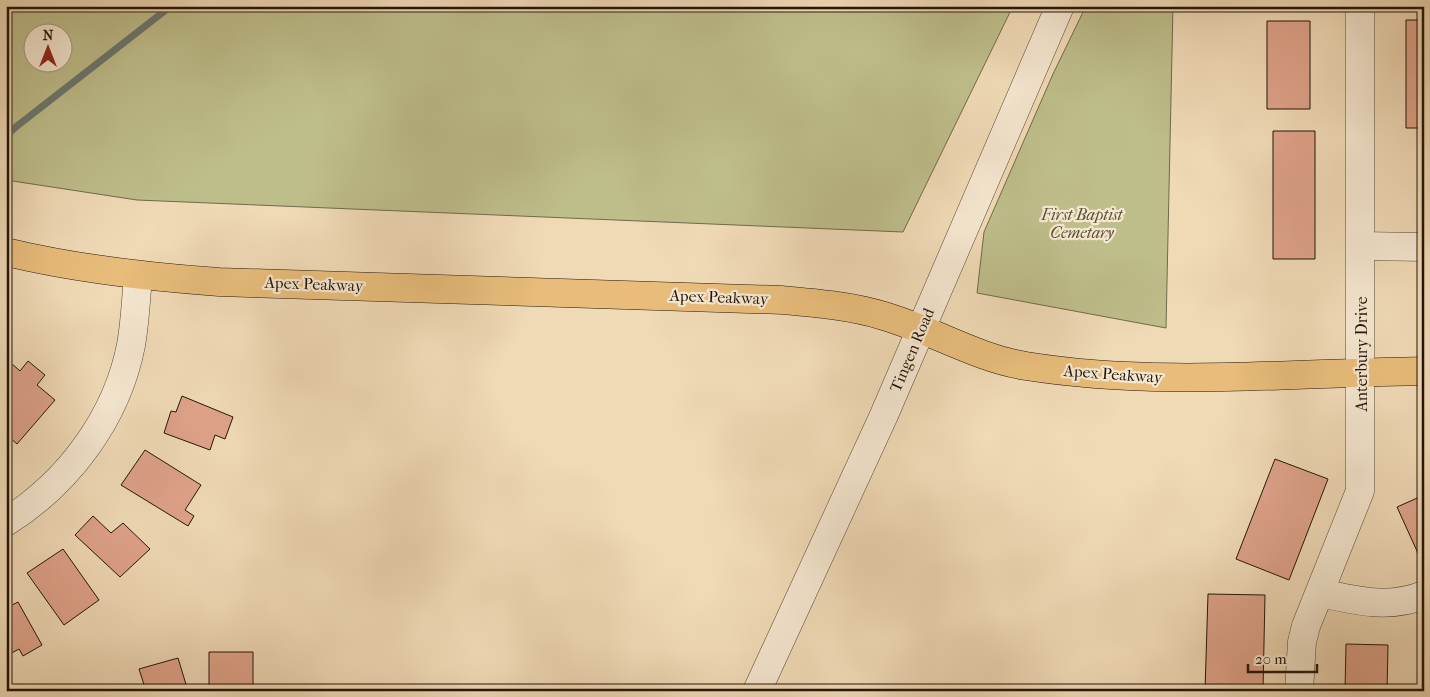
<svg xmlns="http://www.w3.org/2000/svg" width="1430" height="697" font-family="'IM FELL French Canon',serif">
<rect width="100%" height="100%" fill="#f0dab6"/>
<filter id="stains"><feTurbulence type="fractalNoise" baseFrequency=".004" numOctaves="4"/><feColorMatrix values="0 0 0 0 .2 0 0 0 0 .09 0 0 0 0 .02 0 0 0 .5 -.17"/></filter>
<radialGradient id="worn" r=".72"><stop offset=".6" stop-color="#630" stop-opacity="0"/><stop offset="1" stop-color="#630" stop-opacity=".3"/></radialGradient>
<path fill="#bebe8b" stroke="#706a4a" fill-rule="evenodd" d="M6,6H1013L903,232L137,200L6,180ZM32,32H62V62H32Z
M1086,6H1173L1166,328L977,293L984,232L1053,74Z"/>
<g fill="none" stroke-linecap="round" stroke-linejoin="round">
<path stroke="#6b7870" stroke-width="7" d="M6,136L17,126L171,6"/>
</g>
<path fill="#dfa38a" stroke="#231509" d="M1406,20H1424V128H1406Z
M1267,21H1310V109H1267Z
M1273,131H1315V259H1273Z
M28,361L45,375L37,385L55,400L17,444L6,434V368L11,363L20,371Z
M182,396L233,417L225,439L215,435L210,450L164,433L171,411L176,412Z
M145,450L201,485L185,510L194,516L188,526L121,485Z
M1275,459L1328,479L1289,580L1236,559Z
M1424,495V562H1422L1397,507Z
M93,516L111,533L123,523L150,549L120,577L75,535Z
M63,549L99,600L64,625L27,573Z
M1208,594L1265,595L1263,691H1205Z
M18,602L42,645L23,656L19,649L6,656V608Z
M1346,644L1388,645L1387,691H1345Z
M209,652H253V691H209Z
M178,658L188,691H146L139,669Z
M117,685L118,691H101Z"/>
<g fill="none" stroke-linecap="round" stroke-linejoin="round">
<defs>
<path id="minor" d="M1360,246L1424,247
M6,522C68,483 117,418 131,345C135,323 136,299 138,276
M1321,593C1356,601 1389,609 1424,595
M757,691L884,415L1060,6
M1299,691L1302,642L1306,626L1360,491V6"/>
<path id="major" d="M6,252C77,269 147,277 219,282L782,300C816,303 851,306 884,316C932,330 976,358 1026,366C1157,387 1292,373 1424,371"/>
</defs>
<use href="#minor" stroke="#564634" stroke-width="29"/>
<use href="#major" stroke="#231509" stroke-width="29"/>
<use href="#minor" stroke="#f5e7d0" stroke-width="28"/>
<use href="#major" stroke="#e8bd7b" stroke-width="28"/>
</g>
<g text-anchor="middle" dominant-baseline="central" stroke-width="4.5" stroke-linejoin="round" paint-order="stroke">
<g font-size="16" font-style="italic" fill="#595036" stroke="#f5e7d0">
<text x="1082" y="214">First Baptist<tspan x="1082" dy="18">Cemetary</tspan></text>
</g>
<g font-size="16" fill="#231509" stroke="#f5e7d0">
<text transform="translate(314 284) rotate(2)">Apex Peakway</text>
<text transform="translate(719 297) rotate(2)">Apex Peakway</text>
<text transform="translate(912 350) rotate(-67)">Tingen Road</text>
<text transform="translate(1361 354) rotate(-90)">Anterbury Drive</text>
<text transform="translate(1113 374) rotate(4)">Apex Peakway</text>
</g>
</g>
<rect width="1430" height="697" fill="none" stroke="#f0dab6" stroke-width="25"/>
<rect x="8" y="8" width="1415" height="682" fill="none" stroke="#231509" stroke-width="2.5"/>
<rect x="12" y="12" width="1405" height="672" fill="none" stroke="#231509"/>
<g transform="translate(48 48)"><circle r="24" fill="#f5e7d0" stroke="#a19380"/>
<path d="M0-4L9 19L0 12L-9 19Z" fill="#8f2418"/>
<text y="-8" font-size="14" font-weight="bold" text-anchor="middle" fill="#231509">N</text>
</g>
<path d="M1248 664v8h69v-8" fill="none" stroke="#231509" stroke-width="2.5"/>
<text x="1255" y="664" font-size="15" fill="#231509" stroke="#f5e7d0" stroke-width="4" paint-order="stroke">20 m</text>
<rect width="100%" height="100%" filter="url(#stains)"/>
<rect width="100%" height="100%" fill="url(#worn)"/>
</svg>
